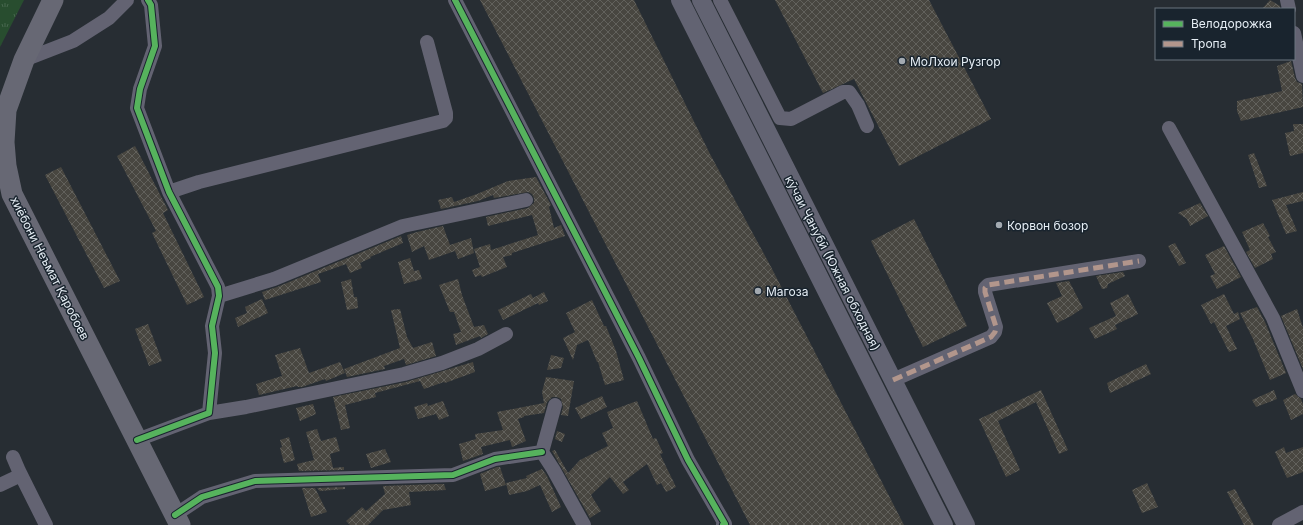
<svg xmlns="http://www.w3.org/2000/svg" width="1303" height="525" font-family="Inter,sans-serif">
<defs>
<pattern id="grass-tufts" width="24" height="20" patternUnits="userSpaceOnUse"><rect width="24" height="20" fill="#284d2f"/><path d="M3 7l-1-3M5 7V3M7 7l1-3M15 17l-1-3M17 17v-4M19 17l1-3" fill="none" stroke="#47674e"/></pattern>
<pattern id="building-cross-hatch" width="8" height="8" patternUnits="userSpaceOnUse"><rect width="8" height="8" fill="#484640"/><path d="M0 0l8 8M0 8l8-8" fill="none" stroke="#62615c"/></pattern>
</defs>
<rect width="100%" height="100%" fill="#272d33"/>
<path fill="url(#grass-tufts)" d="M0,0H24L0,47Z"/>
<path fill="url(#building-cross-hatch)" d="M480,0H634L710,154L770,265L904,525H750Z
M775,0H929L991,119L899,166L854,79L823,93Z
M1270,0L1280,6V9H1262Z
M1291,61L1295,78L1297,82L1302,84L1303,107L1241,121L1237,111V101L1282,91L1277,66Z
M1293,124H1303V153L1290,156L1285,133L1294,131Z
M135,146L168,210L163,213L204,297L187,305L152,233L156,231L117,156Z
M1254,153L1267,186L1259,188L1248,155Z
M61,167L120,281L104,288L45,175Z
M536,177L551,205L549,207L554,228L561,225L565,236L512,253V255L503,257L507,267L482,277L481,275L475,277L472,270L480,267L474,249L490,244L491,250L538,235L532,215L488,226L486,217L528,208L534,203V198L532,194L528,192L494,198L493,195L478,201L441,209L438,200L452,197L454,202L477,194L508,181Z
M1303,192V201L1286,205L1297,231L1286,234L1272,200Z
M1200,203L1208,216L1190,226L1187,219L1178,213Z
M914,219L967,326L923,347L871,241Z
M1263,223L1270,236L1268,237L1276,252L1271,254L1273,259L1255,268L1246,252L1250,250L1242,232Z
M443,226L450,245L471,238L474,253L458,259L455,251L429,260L424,246L412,252L407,235L417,232Z
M401,236L403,243L370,257L371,258L360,263L362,268L350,273L346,264L318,274L321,282L265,300L262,292L277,287Z
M1175,243L1186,263L1179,266L1168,246Z
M1224,246L1241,277L1217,289L1210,276L1215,274L1205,255Z
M410,258L414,271L419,270L422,279L404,284L398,262Z
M1123,272L1125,276L1108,284L1107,288L1102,289L1096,276Z
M351,279L354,297H357L358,308L347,310L341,282Z
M458,279L462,295L474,327L484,325L488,334L481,338L480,336L456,345L453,334L461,332L454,312H450L439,285Z
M1069,281L1083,308L1071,316L1057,323L1047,303L1062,296L1056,283Z
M544,292L548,301L539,305L538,303L503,320L498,310L531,294L533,298Z
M1128,294L1138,314L1115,325L1117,329L1095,339L1089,328L1116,316L1110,303Z
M1224,294L1234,314L1238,312L1240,319L1226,326L1237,349L1229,352L1214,322L1211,324L1201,305Z
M262,299L268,313L238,327L235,318L247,313L245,307Z
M592,300L604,326H606L616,351L624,380L605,385L598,362H597L588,340L577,345L573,360L563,338L575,332L566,313Z
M1257,307L1265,322L1286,373L1270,380L1253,339L1240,313Z
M400,309L407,337L413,348L432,342L436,356L406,365L404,359L384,366L385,369L347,377L344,369L400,348L391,310Z
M1297,309L1303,328V369L1281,316Z
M148,324L162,361L149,366L135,329Z
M300,348L309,373L340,362L345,373L326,381L325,379L302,387H298L297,386L259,395L256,384L282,376L275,355Z
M551,355L564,358L561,368L547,370Z
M473,362L475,372L445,383L444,382L424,389L420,381L375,393L376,397L345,405L350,428L341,430L333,397L406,382Z
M1146,364L1151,374L1110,393L1107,383Z
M546,377L574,381L568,416L561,415L563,407L561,399L557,397H552L547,402L544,413L524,416V417L518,419L526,441L512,447L510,440L481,447L483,454L463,461L459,444L476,439L475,434L503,430L497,412L544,403L542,392Z
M1041,390L1068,450L1059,454L1036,402L998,421L1020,470L1006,477L979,419Z
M1274,390L1277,399L1256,407L1252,400Z
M1295,394L1301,399L1303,404V414L1291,420L1283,400Z
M602,396L607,407L581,419L575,408Z
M443,401L449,416L439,420L436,414L418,419L414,407L427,403L428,406Z
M637,401L653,439L656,438L663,453L660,454L676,487L666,492L661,483L657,485L647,464L623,482L629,490L623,494L610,477L591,495L601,511L590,518L552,451L555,450L568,473L580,460L608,446L602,433L613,428L607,412Z
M313,404L316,414L300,421L296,408Z
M317,429L321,441L336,437L340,451L330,454L333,468L344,467V470L299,471L297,464L314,460L306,432Z
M557,431L565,434L562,442L555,439Z
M289,437L295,460L284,463L280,448L282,447L280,440Z
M1284,447L1286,453L1303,447V472L1287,478L1275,452Z
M385,449L391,462L371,468L366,454Z
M497,467H500L506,485L485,491L480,474Z
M542,469L547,476L561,507L552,512L540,485L527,491L509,495L506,483L527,478L526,476Z
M1147,483L1158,507L1142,513L1132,490Z
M436,484H444L446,490L409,492L411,505L383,510L368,525H350L346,521L362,507L366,511L385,494L383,486Z
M345,487V489L320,491L317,488Z
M302,488H315L327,512L311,517Z
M1235,489L1254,525H1244L1227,492Z"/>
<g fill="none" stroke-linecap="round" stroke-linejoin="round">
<path stroke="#636372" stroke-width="14" d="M148,0L151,5L155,46L140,89L137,108L169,192L218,287L219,296L212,326L215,353L209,413
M455,0L639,358L688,460L725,524L723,525
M720,0L780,118L791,119L843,92H849L858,105L867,126
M1287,0L1289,9
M1294,33L1303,76
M24,60L73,41L109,18L127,0
M1169,128L1273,318L1303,391
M169,192L199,182L443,121L446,118V113L427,42
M219,296L274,279L403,226L526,200
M893,380L991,337L995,332L996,327L985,292V288L988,285L1139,261
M555,405L542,452L553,469L584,525
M137,440L209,413L246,407L404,374L442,363L478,349L506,334
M13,457L19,471L46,525
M0,485L21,475
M175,515L202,497L255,481L453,475L495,459L542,452
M1279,525L1303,512"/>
<path stroke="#626372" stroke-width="18" d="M680,0L944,525
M701,0L966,525"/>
<path stroke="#676874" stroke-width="21" d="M53,0L24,60L6,110L4,142L6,166L12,194L180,525"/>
<path stroke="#b2968c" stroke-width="5" stroke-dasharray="10 5" stroke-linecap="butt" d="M893,380L991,337L995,332L996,327L985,292V288L988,285L1139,261"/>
<defs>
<path id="cycleway" d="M455,0L639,358L688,460L725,524L723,525
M137,440L209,413L215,353L212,326L219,296L218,287L169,192L137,108L140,89L155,46L151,5L148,0
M175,515L202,497L255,481L453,475L495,459L542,452"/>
</defs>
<use href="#cycleway" stroke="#19242e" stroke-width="8"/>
<use href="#cycleway" stroke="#56b35d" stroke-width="6"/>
</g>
<g fill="#a3aab1" stroke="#19242e" stroke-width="1.5">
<circle cx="902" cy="61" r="4"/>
<circle cx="999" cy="225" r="4"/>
<circle cx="758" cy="291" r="4"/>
</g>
<g text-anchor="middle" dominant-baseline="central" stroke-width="3" stroke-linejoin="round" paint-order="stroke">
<g font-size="12" fill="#e6eef5" stroke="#19242e" text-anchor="start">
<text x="910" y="61">МоЛхои Рузгор</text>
<text x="1007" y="225">Корвон бозор</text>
<text x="766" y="291">Магоза</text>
</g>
<g font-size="12" fill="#e6eef5" stroke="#19242e">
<text transform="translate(833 263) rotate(63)">кӯчаи Ҷанубӣ (Южная обходная)</text>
<text transform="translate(50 268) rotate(63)">хиёбони Неъмат Қаробоев</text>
</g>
</g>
<rect x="1155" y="8" width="140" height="52" fill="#19242e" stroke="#6b757e"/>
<rect x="1163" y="21" width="20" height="6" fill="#56b35d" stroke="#6b757e"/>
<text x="1191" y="28" font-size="12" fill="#e6eef5">Велодорожка</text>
<rect x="1163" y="41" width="20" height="6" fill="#b2968c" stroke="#6b757e"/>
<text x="1191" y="48" font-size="12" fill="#e6eef5">Тропа</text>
</svg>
